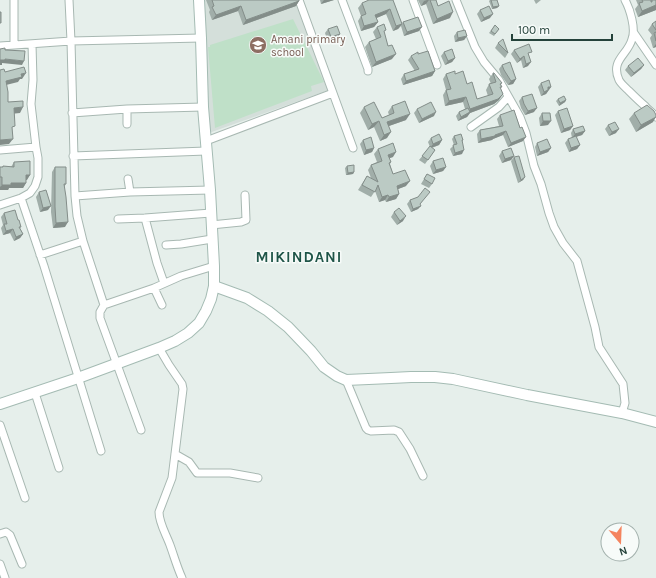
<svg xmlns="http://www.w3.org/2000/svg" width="656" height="578" font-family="Karla,sans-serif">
<rect width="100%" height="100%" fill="#e6efeb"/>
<path fill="#d4dfda" d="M201,0H296L329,90L209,133Z"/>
<path fill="#bfe0c8" d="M293,19L324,82L311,86L312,91L215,128L208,47H210V45Z"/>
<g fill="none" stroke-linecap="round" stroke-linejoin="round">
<defs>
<path id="street" d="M14,0V45
M69,0L71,41L75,196L77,216L83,241L104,305
M299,0L353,148
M342,0L368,69V71
M413,0L437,65
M456,0L475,47L484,62L499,80L520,117L526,133L534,166L541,184L549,213L554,227L563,243L577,261L595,327L599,347L623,384L625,403L622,413
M625,0C630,9 636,29 632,39C628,55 610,60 619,80C621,84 626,88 629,91C634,96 639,101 645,106C648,110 653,113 656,117
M634,33L656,65
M0,46L71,41L201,38
M72,113L127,109L203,107
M127,124V109
M471,127L499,107L508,97
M206,141L333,93
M0,150L36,147
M73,156L206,151
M128,179L130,192
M75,196L130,192L210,190
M21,198L44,266L101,451
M0,205L21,198L30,193L35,186L38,177V158L36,147L31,104L33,80L32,44
M145,218L157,263L164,283
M118,219L145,218L211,213
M211,225L241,222L246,220L245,195
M166,245L181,244L212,239
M40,255L83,241
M154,288L181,276L214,266
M159,348L169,365L182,384L183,389L172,478L159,512C159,523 166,534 170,545C174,556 177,567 182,578
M346,380L366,428L368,430L371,431L394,430L399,432L410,449L423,476
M35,393L59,468
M0,425L25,498
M141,430L100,318V312L104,305L154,288L162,305
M175,454L189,462L197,473H230L258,478
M0,534L6,532L10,535L22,564
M0,564L5,578"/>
<path id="secondary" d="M214,286L247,298L268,311L288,327L311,351L324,367L337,376L346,380L391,378L411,377H435L453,379L527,395L622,413L656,422
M0,404L78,378L159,348L175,341L188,333L199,323L206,311L211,299L214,286V266L210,190L203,107L201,38L199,0"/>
</defs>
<use href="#street" stroke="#a8b8b2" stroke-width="9"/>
<use href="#secondary" stroke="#a4bbb3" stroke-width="12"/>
<use href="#street" stroke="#fff" stroke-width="7"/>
<use href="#secondary" stroke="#fff" stroke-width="10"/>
</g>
<path fill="#a1aea9" d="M206,0H299V1L296,6L243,25L238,11L212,20L209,12L210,10Z
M320,0H334L321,4Z
M418,0H436L438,6L450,18L433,24L426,4L421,6Z
M490,0H497L499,6L497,8L492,9L489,1Z
M534,0H541L536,4Z
M636,0H656V10L638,17L635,9L638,5Z
M393,1L402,24L403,22L419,31L404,36L401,26L398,29L393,31L386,14L376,18L378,22L374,27L361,31L358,21L361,16L358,8L362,3Z
M480,10L490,18L481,22L477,14Z
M656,21V47L653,48L650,38L652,35L648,30L652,24Z
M495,25L499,29L494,36L489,33Z
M377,27L384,33L392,59L372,67L365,47L369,42L376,39L373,32Z
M328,29L340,34L337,38L328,42L325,33Z
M457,32L467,36L464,40L455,42L454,36Z
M498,43L508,53L505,58L495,48Z
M514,50L529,55L528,66L523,68L521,60L517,63L511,54Z
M444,52L455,58L452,62L445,65L441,56Z
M418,54L435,71L432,76L403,85L401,79L404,74L415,71L408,60L411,56Z
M502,65L516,79L513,84L508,85L501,75L499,69Z
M644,65L641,69L631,77L625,70L628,66Z
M493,73L501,84L502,87L500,88L499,100L494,104L470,113L467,117L458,121L456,116L459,112L465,109L463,102L445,106L443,95L446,90L443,79L446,74H455L467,84L477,99L488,96L486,90L489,84H491L489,79Z
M541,83L551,87L546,94L541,96L538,87Z
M522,97L534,112L525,115L521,108L519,101Z
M558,99L566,100L565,102L559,106L556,101Z
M392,106L406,120L389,126L387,138L380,141L374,127L368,130L360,113L364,107L382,118L389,115L388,112Z
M417,109L434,116L419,123L414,113Z
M558,111L573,126L570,130L561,133L555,115Z
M542,113L548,125L540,126L539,118Z
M634,113L653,122L636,132L629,119Z
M500,115L523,141L508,147L503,135L493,139L492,140L478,143L477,134L480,130L499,126L497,119Z
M608,125L616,133L609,136L605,129Z
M573,129L585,131L582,135L576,137L580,145L577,149L569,152L565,143L568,139L572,138L571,133Z
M454,136L463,140L462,142V154L453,156L450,149L454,145L452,139Z
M431,138L442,140L439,145L432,148L435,150L425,164L419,160L430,147L428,142Z
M363,140L374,148L372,152L364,155L360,144Z
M537,143L551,148L548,152L537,156L535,147Z
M378,149L393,157L389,158L391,162L390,164L393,174L406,186L398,189L399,194L396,199L386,202L385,200L379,202L375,191L371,197L358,190L367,176L371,178L368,170L371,165L377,162L374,154Z
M502,151L514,156L511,160L502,163L499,156Z
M514,157L525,177L523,180L518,183L511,161Z
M433,161L446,167L443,171L433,174L430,166Z
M14,162L30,175L26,180V183L23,188H9L8,190H0V167H2L3,166L11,167Z
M347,166L354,172L353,174L346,175L345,168Z
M55,167L66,184L64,187L65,227L53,228L51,212L52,172Z
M427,174L432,184L429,188L421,184Z
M39,192L48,210L40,212L36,197Z
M427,195L420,204L418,209L411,212L407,204L410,200Z
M394,212L403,221L397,225L391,217Z
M4,213L18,220L21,227L20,228L23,234L20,238L14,241L10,233L3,235L1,228L3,225L1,217Z"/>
<path fill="#838d89" d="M324,0H334L321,4Z
M427,0H429L426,4L421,6L424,1Z
M299,1L296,6L243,25L246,20Z
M656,5V10L638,17L642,11Z
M241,6L238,11L212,20L216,15Z
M499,6L497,8L492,9L493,7Z
M390,9L386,14L372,20L375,15Z
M453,12L450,18L433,24L437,19Z
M493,14L490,18L481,22L484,18Z
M378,22L374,27L361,31L364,26Z
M402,24L398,29L393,31L396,26Z
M422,27L419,31L404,36L407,32Z
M340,34L337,38L328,42L331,37Z
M467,36L464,40L455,42L458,38Z
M656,44V47L653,48Z
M396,54L392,59L372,67L376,62Z
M524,56L521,60L517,63L520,59Z
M455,58L452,62L445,65L448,61Z
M5,59L24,61L22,65L2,63V65H0V60Z
M531,62L528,66L523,68L526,64Z
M644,65L641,69L631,77L634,73Z
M435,71L432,76L403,85L406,81Z
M26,73L22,79H20L18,82L2,86L6,81L21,74Z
M516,79L513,84L508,85L511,81Z
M548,87H551L546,94L541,96L544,92Z
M503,94L499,100L494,104L470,113L467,117L458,121L461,117L467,114L470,109Z
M466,97L463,102L445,106L449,101Z
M566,100L565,102L559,106L560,103Z
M23,107L20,113L10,114L14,108Z
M537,108L534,112L525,115L528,111Z
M436,112L434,116L419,123L422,119Z
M410,114L406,120L383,128L387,122Z
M656,117L653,122L636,132L641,125Z
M379,121L374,127L368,130L372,124Z
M543,121H551L548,125L540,126Z
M573,126L570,130L561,133L564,129Z
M619,129L616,133L609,136L612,132Z
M506,131L503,135L493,139L492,140L478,143L481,139L495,135Z
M585,131L582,135L572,138L575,134Z
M391,132L387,138L380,141L384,135Z
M526,137L523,141L508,147L511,143Z
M13,139L9,144L0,145V140Z
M442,140L439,145L430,148L433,144Z
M580,145L577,149L569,152L571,148Z
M374,148L372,152L364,155L366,150Z
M551,148L548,152L537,156L540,152Z
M464,150L462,154L453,156L455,153Z
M396,152L393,157L384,160L388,155Z
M514,156L511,160L502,163L505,159Z
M446,167L443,171L433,174L436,170Z
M354,172L353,174L346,175L348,173Z
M26,175H30L27,180H23Z
M525,177L523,180L518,183L521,180Z
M410,181L406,186L393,191L397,186Z
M11,183H26L23,188H9L8,190H0V187L2,185Z
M399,194L396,199L386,202L389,197Z
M388,195L385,200L379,202L382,197Z
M51,206L48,210L40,212L43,208Z
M421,206L418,209L411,212L413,209Z
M406,216L403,221L397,225L400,221Z
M68,222L65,227L53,228L56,223Z
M13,229L10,233L3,235L6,231Z
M23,234L20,238L14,241L16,237Z"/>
<path fill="#bbcac4" stroke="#838d89" d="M212,0H299V1L246,20L241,6L216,15L212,7L214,6Z
M369,0H393L402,24L396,26L390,9L375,15L378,22L364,26L361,16L366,14L362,3Z
M430,0H436L438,6L449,1L453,12L437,19Z
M491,0H497L499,6L493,7Z
M642,0H651V2H652V0H656V5L642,11L639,3L643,2Z
M489,6L493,14L484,18L480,10Z
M0,12H1V23H0Z
M418,17L422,27L407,32L403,22Z
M656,21V30L652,24Z
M384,24L386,30L384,31L388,46L392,45L396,54L376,62L369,42L381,37L377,27Z
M495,25L499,29L495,34L491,31Z
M337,26L340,34L331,37L328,29Z
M465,30L467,36L458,38L457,32Z
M656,32V41L654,33Z
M503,39L508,53L498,43Z
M529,44L532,52L528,53L531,62L526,64L524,56L520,59L514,50Z
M5,48V50L25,51L24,61L5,59V60H0V49Z
M452,49L455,58L448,61L444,52Z
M428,51L435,71L406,81L404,74L419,69L411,56L418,52V54Z
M638,58L644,65L634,73L628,66Z
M510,62L516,79L511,81L504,70L502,65Z
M24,67L26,73L21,74L22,77L6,81L8,92V102L23,101V107L14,108L15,126L12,127L13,139L0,140V70L4,69L5,72Z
M455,71V74L463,71L467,84L472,82L477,99L493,94L489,84L496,82L493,73H494L502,83L500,84L502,87H500L503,94L498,99L470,109L466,97L449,101L446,90L451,89L446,74Z
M549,80L551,87H548V90L544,92L541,83Z
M532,94L537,108L528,111L524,104L522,97Z
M564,96L566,100L560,103L558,99Z
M405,101L410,114L387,122L391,132L384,135L379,121L372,124L364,107L374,102L382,118L394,113L392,106Z
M431,102L436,112L422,119L417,109Z
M647,105L654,111L656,115V117L641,125L634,113Z
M468,108L470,112L461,117L459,112Z
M567,108L573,126L564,129L558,111Z
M514,110L520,128L522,127L526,137L511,143L506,131L495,135V136L481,139L480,130L503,126L500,115Z
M542,113H550L551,121H543Z
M615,122L619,129L612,132L608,125Z
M583,126L585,131L575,134L573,129Z
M439,134L442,140L433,144L431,138Z
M461,134L463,140H462L464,150L455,153L453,145L457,144L454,136Z
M576,136L580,145L571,148L568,139Z
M371,137L374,148L366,150L363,140Z
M547,139L551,148L540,152L537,143Z
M393,143L396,152L388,155L391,162L389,163L393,174L405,170L410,181L397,186L399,194L389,197L388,195L382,197L378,185L375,192L362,185L367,176L378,182L371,165L382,161L378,149Z
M430,146L435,150L428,160L422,156Z
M511,148L514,156L505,159L502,151Z
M519,156L525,177L521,180L514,157Z
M443,158L446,167L436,170L433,161Z
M30,161V175H26V183H11V185H2V177H0V167H3V166L14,167V162Z
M354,165V172L348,173L347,166Z
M55,167H66V184H64L66,197L68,222L56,223L55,207Z
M427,174L435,178L432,184L424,179Z
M425,188L430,192L420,204L421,206L413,209L410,200L418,197Z
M46,190L51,206L43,208L39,192Z
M399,208L406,216L400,221L394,212Z
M15,210L18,220H19L21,227H19L23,234L16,237L13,229L6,231L4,224H7L4,213Z"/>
<defs>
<symbol id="school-disc" viewBox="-11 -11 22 22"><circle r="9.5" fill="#8d6e63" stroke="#f7fbf9"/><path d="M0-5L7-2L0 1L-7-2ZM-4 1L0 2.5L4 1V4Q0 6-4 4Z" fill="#fff"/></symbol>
</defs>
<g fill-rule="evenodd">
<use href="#school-disc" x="248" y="35" width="20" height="20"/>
</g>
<g text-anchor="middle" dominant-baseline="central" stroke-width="3" stroke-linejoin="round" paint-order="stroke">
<g font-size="11" fill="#785e54" stroke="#f7fbf9" text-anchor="start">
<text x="271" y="39">Amani primary<tspan x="271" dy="13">school</tspan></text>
</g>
<g font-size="15" font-weight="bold" letter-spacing="1" fill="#1f5548" stroke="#f7fbf9">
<text x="299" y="257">MIKINDANI</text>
</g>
</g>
<g transform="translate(620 542) rotate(161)"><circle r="19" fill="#f7fbf9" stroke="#a3b1ad"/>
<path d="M0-3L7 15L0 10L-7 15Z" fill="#f4845f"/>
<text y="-6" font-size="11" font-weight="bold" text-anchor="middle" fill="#24423a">N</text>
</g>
<path d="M512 34v6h100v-6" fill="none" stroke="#24423a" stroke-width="2"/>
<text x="518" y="34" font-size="12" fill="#24423a" stroke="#f7fbf9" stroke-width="3" paint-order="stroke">100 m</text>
</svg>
